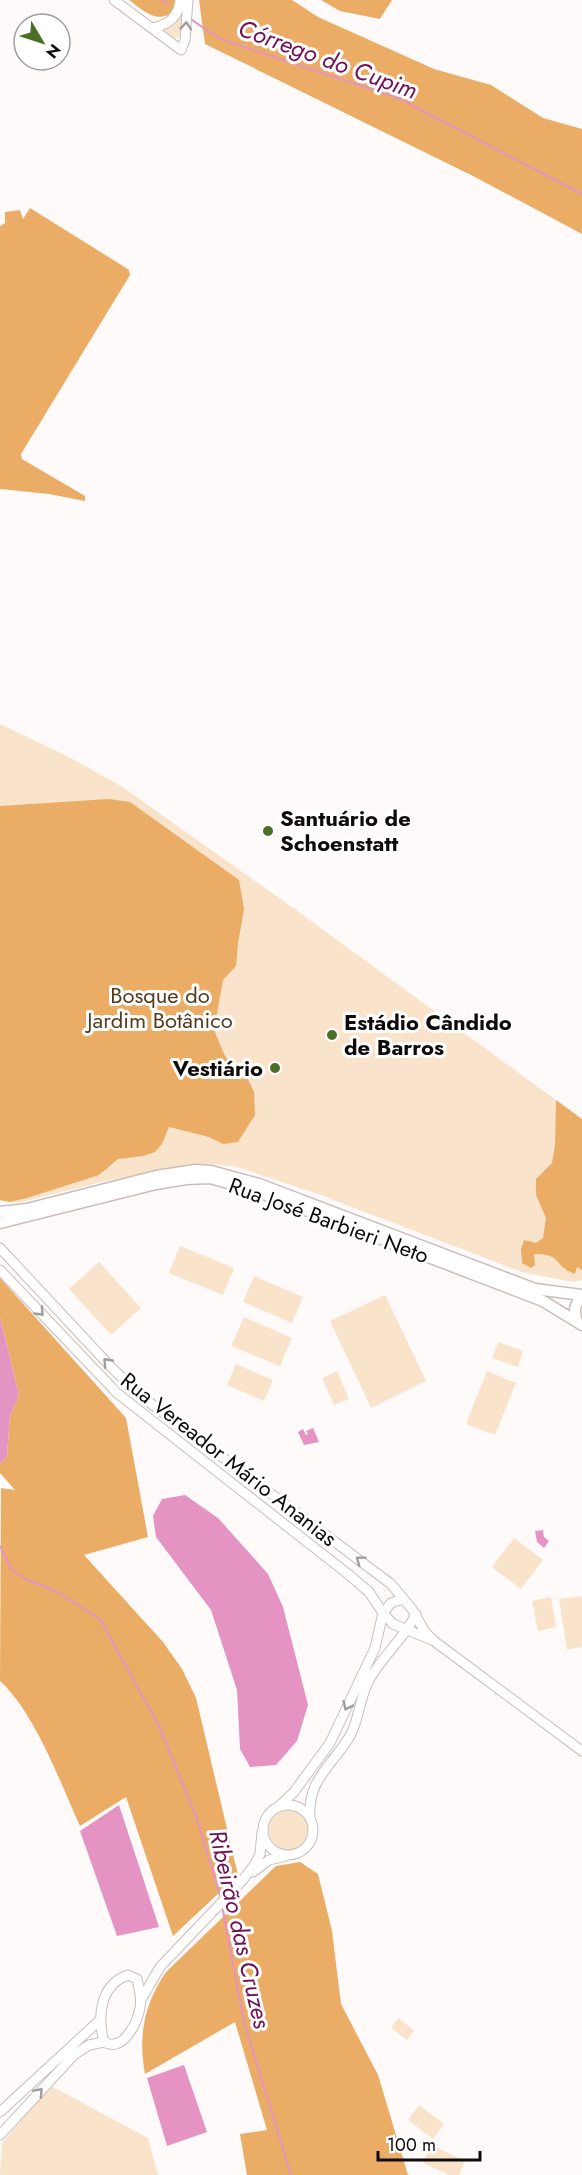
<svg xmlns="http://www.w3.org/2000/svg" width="582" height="2175" font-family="Jost,sans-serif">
<rect width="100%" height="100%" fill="#fefaf9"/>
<path fill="#f9e3cb" d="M184,0L181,33L179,37L174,38L164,30Z
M0,724L67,756L121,786L296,910L582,1119V1280L573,1282L522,1272L318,1194L237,1167L210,1164L183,1166L102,1182L17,1203L0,1200Z
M180,1246L234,1268L223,1295L169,1273Z
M99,1262L141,1308L111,1335L69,1289Z
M254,1276L303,1297L292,1323L243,1302Z
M385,1295L426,1381L371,1408L330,1321Z
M244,1317L292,1338L280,1366L231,1346Z
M498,1342L523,1351L518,1367L492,1358Z
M236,1364L273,1380L264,1401L227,1385Z
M337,1371L349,1399L334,1405L322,1378Z
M487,1371L516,1383L495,1435L466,1424Z
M514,1538L543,1560L521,1589L492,1567Z
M582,1596V1647L567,1650L559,1599Z
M551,1597L556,1627L538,1631L532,1601Z
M269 1830a20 20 0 1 1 40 0a20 20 0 1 1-40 0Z
M398,2018L414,2030L407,2040L391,2028Z
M51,2086L148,2138L158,2175H0L2,2143Z
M419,2105L444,2124L433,2139L408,2120Z
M431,2145L465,2161L459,2175H449L423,2163Z"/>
<path fill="#ebad65" d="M129,0H177L173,12C156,24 144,11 129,0Z
M199,0H292L318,17L434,69L491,85L543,118L582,129V234L475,177L205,44Z
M321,0H392L380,19L340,11Z
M30,208L123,266L129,270L130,275L21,454L22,459L85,496V501L49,494L0,489V226L5,223V212L20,210L23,219Z
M109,799L130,802L239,880L244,909L238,943L236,966L223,980L214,1030L224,1054L233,1068L247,1077L254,1092L255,1115L238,1142L223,1144L209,1137L169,1127L162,1144L155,1152L143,1156L118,1159L99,1175L27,1198L10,1202L0,1200V806Z
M556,1100L582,1119V1270L577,1267L575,1274C554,1267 562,1253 534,1254L535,1265L531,1268L522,1263L521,1249L524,1240L536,1243L543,1238L546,1218L536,1195V1179L552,1163L555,1145Z
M0,1278L126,1418L148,1537L84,1555L163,1642L182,1669L196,1698L238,1875L173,1936L126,1797L80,1826C60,1782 35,1713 0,1681L1,1488L15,1490L0,1473V1464L7,1456L10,1416L19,1395L0,1317Z
M300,1862L318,1874L332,1931L341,2004L378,2075L408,2175H247L240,2134L267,2130L235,2022L145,2074C138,2036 144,2004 166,1972L276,1866Z"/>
<path fill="#e593c3" d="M0,1317L19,1395L10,1416L7,1456L0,1464Z
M313,1428L319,1442L304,1445L298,1432L303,1429L306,1435L308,1434L306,1431Z
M185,1495L218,1518L268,1574L283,1607L308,1705L297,1741L276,1765L250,1767L240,1749L237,1690L211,1610L156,1537L153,1516L162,1499Z
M543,1530L544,1537L549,1541L544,1548L537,1542L535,1531Z
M119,1805L159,1927L117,1936L80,1831Z
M184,2065L207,2132L167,2146L147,2078Z"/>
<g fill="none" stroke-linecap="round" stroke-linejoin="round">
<path stroke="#e593c3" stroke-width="2" d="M162,0L167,4
M192,20L220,39L398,98L582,194
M0,1546L12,1570L27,1580L56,1591L100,1619L159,1726L197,1819L221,1899
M222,1905L244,2022L291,2175"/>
<defs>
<path id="tertiary" d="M114,0L181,50L185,40L188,0
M152,28C168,25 179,17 180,0
M0,1248L110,1366L141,1396L391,1584L412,1609L425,1632L434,1641L582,1751
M0,1270L117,1393L348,1574L369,1592L383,1613L393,1624L432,1640
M263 1830a25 25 0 1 1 50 0a25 25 0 1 1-50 0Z
M277,1808L294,1792L330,1743L375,1648L383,1613L391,1603L403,1599
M310,1818C307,1778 334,1765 351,1734C359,1718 360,1698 368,1682C381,1657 404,1639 416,1614
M253,1872L269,1860L286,1856
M128,1975L137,1979C139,1988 142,1998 140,2008C137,2023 123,2053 104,2042C97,2016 100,1985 128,1975Z
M141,2000L160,1967L242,1881L255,1864L260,1854L262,1832
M0,2112L101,2019
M0,2135L74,2055L89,2045L104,2042"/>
<path id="secondary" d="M0,1212L27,1209L156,1176L196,1170L211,1171L259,1184L535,1289L582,1295
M0,1223L156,1184L186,1179L210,1178L256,1191L543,1301L582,1325
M577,1322C573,1310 575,1305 582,1295"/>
</defs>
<use href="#tertiary" stroke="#c8bebc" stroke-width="11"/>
<use href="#secondary" stroke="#c8bebc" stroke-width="13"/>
<use href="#tertiary" stroke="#fff" stroke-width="9"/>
<use href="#secondary" stroke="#fff" stroke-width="10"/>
</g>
<defs><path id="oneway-chevron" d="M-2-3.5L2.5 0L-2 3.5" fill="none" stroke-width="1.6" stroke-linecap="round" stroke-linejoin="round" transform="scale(1.5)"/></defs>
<g stroke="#9f9d9d">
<use href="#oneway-chevron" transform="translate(186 26) rotate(-86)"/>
<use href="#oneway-chevron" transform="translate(40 1312) rotate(47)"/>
<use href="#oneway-chevron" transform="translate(107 1362) rotate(-134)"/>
<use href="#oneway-chevron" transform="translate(360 1560) rotate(-143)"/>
<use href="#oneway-chevron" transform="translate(347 1706) rotate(116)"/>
<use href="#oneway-chevron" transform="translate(39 2092) rotate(-47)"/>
</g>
<g fill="#4a6f28" stroke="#fff" stroke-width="2">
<circle cx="268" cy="831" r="6"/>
<circle cx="332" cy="1035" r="6"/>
<circle cx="275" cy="1068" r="6"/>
</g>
<g text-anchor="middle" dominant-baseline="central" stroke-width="6" stroke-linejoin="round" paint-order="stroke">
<g font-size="22" font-weight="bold" fill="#0f0b0b" stroke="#fff" text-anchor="start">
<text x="280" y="818">Santuário de<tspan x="280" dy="25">Schoenstatt</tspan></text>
<text x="344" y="1022">Estádio Cândido<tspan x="344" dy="25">de Barros</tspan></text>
<text x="263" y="1068" text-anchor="end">Vestiário</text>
</g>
<g font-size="22" fill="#553b1c" stroke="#fff">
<text x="160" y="995">Bosque do<tspan x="160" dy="25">Jardim Botânico</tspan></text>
</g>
<g font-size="22" fill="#0f0b0b" stroke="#fff">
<text transform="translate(329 1220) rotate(20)">Rua José Barbieri Neto</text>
<text transform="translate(229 1459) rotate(38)">Rua Vereador Mário Ananias</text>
</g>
<g font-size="24" font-style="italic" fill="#711154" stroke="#fff">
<text transform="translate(328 59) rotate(20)">Córrego do Cupim</text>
<text transform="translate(240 1929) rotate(77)">Ribeirão das Cruzes</text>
</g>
</g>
<g transform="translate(42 42) rotate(129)"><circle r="28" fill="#ffffff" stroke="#9f9d9d" stroke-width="1.5"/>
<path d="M0-4.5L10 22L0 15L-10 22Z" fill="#4a6f28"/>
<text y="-9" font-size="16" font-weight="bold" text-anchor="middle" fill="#0f0b0b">N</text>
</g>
<path d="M378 2151v9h102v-9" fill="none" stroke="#0f0b0b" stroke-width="3"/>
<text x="387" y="2151" font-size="18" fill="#0f0b0b" stroke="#ffffff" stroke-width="4.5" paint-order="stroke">100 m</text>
</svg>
